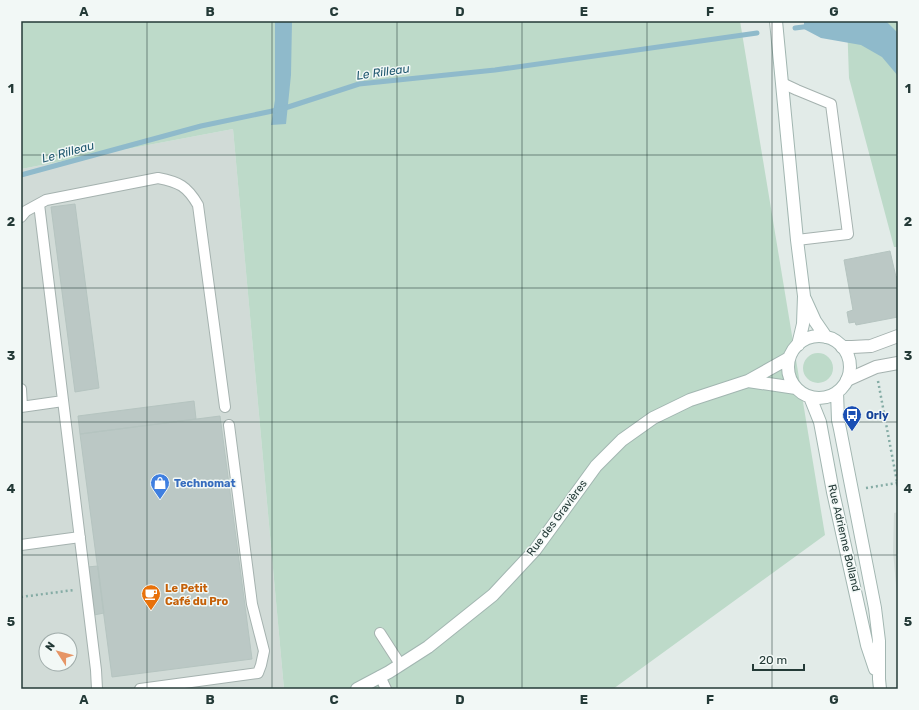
<svg xmlns="http://www.w3.org/2000/svg" width="919" height="710" font-family="Rubik,sans-serif">
<rect width="100%" height="100%" fill="#e2ebe8"/>
<path fill="#d1dbd7" fill-rule="evenodd" d="M233,129L284,689H21V169ZM46,640H70V664H46Z
M898,512V606L893,552L894,513Z"/>
<path fill="#bddac9" d="M21,21H740L825,535L613,689H284L233,129L21,169Z
M847,21H898V247H894L849,78Z
M803 368a15 15 0 1 1 30 0a15 15 0 1 1-30 0Z"/>
<path fill="#8fbacb" d="M275,21H292L291,75L286,124L271,125L275,100Z
M804,21H886L898,33V76L882,57L861,45L821,38L804,29Z"/>
<g fill="none" stroke-linecap="round" stroke-linejoin="round">
<path stroke="#8fbacb" stroke-width="5" d="M795,28L811,26
M21,175L201,126L282,109L359,84L495,70L757,33"/>
</g>
<path fill="#bbc8c5" stroke="#b5c4c0" d="M75,204L99,388L75,392L51,207Z
M890,251L896,277L898,276V317L856,325L855,322L849,323L847,312L853,310L844,260Z
M194,401L196,419L80,434L78,416Z
M220,416L252,659L112,677L80,434Z
M98,566L104,613L94,615L87,567Z"/>
<g fill="none" stroke-linecap="round" stroke-linejoin="round">
<defs>
<path id="lane" d="M782,83L797,90L831,104L848,234L797,240
M39,204L96,670L97,689
M21,217L26,211L46,200L158,178C179,182 187,186 198,205L225,407
M21,389L22,407
M21,407L63,401
M21,545L80,537
M380,633L400,664
M380,676L386,689
M140,689L258,673L261,665L264,651L252,604L229,425"/>
<path id="street" d="M842,347H852L871,346L898,336
M847,380L876,367L898,363"/>
<path id="secondary" d="M776,21L797,240L804,296L803,324L798,345
M805,299L815,321L826,337
M788 367a31 31 0 1 1 62 0a31 31 0 1 1-62 0Z
M748,381L796,388
M837,392L838,420L840,429L875,608L879,641V679L880,689
M810,397L820,422L833,492L867,645L875,669
M357,689L389,672L428,647L493,595L535,550L596,466L622,440L653,418L690,400L748,381L789,358"/>
</defs>
<use href="#lane" stroke="#a5b2af" stroke-width="12"/>
<use href="#street" stroke="#a5b2af" stroke-width="14"/>
<use href="#secondary" stroke="#a2b6b1" stroke-width="14"/>
<path stroke="#85aca5" stroke-width="2.5" stroke-dasharray="2 3" stroke-linecap="butt" d="M878,381L898,487
M866,488L897,483
M21,597L74,590"/>
<use href="#lane" stroke="#fff" stroke-width="10"/>
<use href="#street" stroke="#fff" stroke-width="12"/>
<use href="#secondary" stroke="#fff" stroke-width="12"/>
</g>
<path fill="none" stroke="#243a37" stroke-width="1" stroke-opacity="0.55" d="M147,21V689M272,21V689M397,21V689M522,21V689M647,21V689M772,21V689M21,155H898M21,288H898M21,422H898M21,555H898"/>
<defs>
<symbol id="bus-pin" viewBox="-11 -11 22 30"><path d="M0 17L-7.5 6A9.5 9.5 0 1 1 7.5 6Z" fill="#1a4fb4" stroke="#f2f8f6"/><path d="M-5-6H5V4H4V6H2V4H-2V6H-4V4H-5ZM-3.5-4V0h7V-4ZM-3.5 1.2v1.5H-2V1.2ZM2 1.2v1.5H3.5V1.2Z" fill="#fff"/></symbol>
<symbol id="shop-pin" viewBox="-11 -11 22 30"><path d="M0 17L-7.5 6A9.5 9.5 0 1 1 7.5 6Z" fill="#3f7fe0" stroke="#f2f8f6"/><path d="M-5-2.5h2.3a2.7 3.5 0 0 1 5.4 0H5L5.5 6h-11ZM-1.5-2.5h3a1.5 2.3 0 0 0-3 0Z" fill="#fff"/></symbol>
<symbol id="cafe-pin" viewBox="-11 -11 22 30"><path d="M0 17L-7.5 6A9.5 9.5 0 1 1 7.5 6Z" fill="#e8710a" stroke="#f2f8f6"/><path d="M-5.5-4.5H6V0H3Q3 3.5 0 3.5H-2.5Q-5.5 3.5-5.5 0ZM3-3.2v2h1.7v-2ZM-6 4.5H4V6H-6Z" fill="#fff"/></symbol>
</defs>
<g fill-rule="evenodd">
<use href="#bus-pin" x="841" y="404" width="22" height="30"/>
<use href="#shop-pin" x="149" y="472" width="22" height="30"/>
<use href="#cafe-pin" x="140" y="583" width="22" height="30"/>
</g>
<g text-anchor="middle" dominant-baseline="central" stroke-width="3" stroke-linejoin="round" paint-order="stroke">
<g font-size="11" font-weight="bold" fill="#164399" stroke="#f2f8f6" text-anchor="start">
<text x="866" y="415">Orly</text>
</g>
<g font-size="11" font-weight="bold" fill="#366cbe" stroke="#f2f8f6" text-anchor="start">
<text x="174" y="483">Technomat</text>
</g>
<g font-size="11" fill="#243a37" stroke="#f2f8f6">
<text transform="translate(557 518) rotate(-53)">Rue des Gravières</text>
<text transform="translate(844 538) rotate(77)">Rue Adrienne Bolland</text>
</g>
<g font-size="11" font-weight="bold" fill="#c56008" stroke="#f2f8f6" text-anchor="start">
<text x="165" y="588">Le Petit<tspan x="165" dy="13">Café du Pro</tspan></text>
</g>
<g font-size="12" font-style="italic" fill="#235a71" stroke="#f2f8f6">
<text transform="translate(383 72) rotate(-8)">Le Rilleau</text>
<text transform="translate(68 152) rotate(-15)">Le Rilleau</text>
</g>
</g>
<rect width="919" height="710" fill="none" stroke="#f2f8f6" stroke-width="44"/>
<g transform="translate(58 652) rotate(306)"><circle r="19" fill="#f2f8f6" stroke="#a0acaa"/>
<path d="M0-3L7 15L0 10L-7 15Z" fill="#e69566"/>
<text y="-6" font-size="11" font-weight="bold" text-anchor="middle" fill="#243a37">N</text>
</g>
<path d="M753 664v6h51v-6" fill="none" stroke="#243a37" stroke-width="2"/>
<text x="759" y="664" font-size="12" fill="#243a37" stroke="#f2f8f6" stroke-width="3" paint-order="stroke">20 m</text>
<rect x="22" y="22" width="875" height="666" fill="none" stroke="#243a37" stroke-width="1.5"/>
<g font-size="13" text-anchor="middle" font-weight="bold" fill="#243a37">
<text x="84" y="16">A</text>
<text x="210" y="16">B</text>
<text x="334" y="16">C</text>
<text x="460" y="16">D</text>
<text x="584" y="16">E</text>
<text x="710" y="16">F</text>
<text x="834" y="16">G</text>
<text x="11" y="93">1</text>
<text x="908" y="93">1</text>
<text x="11" y="226">2</text>
<text x="908" y="226">2</text>
<text x="11" y="360">3</text>
<text x="908" y="360">3</text>
<text x="11" y="493">4</text>
<text x="908" y="493">4</text>
<text x="11" y="626">5</text>
<text x="908" y="626">5</text>
<text x="84" y="704">A</text>
<text x="210" y="704">B</text>
<text x="334" y="704">C</text>
<text x="460" y="704">D</text>
<text x="584" y="704">E</text>
<text x="710" y="704">F</text>
<text x="834" y="704">G</text>
</g>
</svg>
